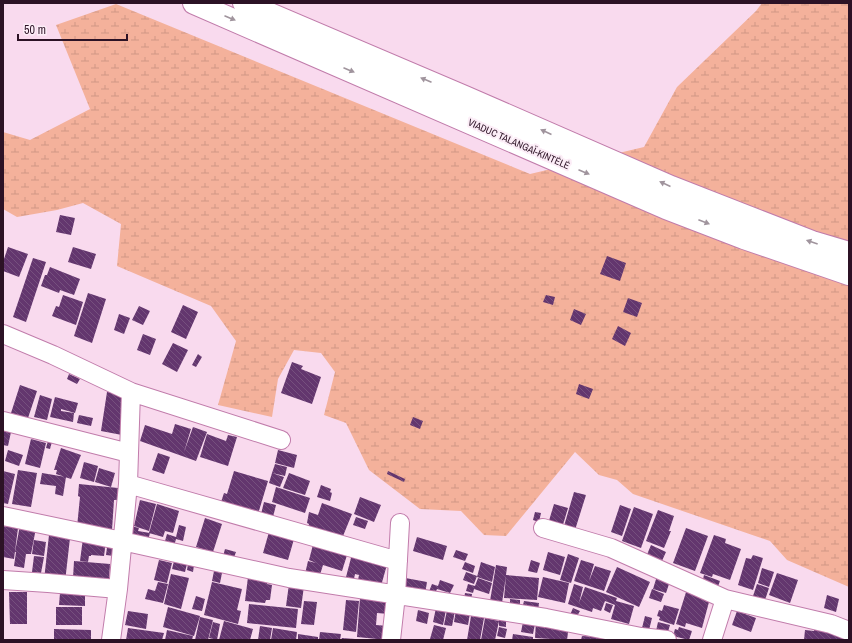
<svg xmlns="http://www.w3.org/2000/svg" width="852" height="643" font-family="'Archivo Narrow',sans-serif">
<defs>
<pattern id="wetland-marsh" width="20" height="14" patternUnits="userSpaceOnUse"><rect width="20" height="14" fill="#f4b19b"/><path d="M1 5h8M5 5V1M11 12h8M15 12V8" fill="none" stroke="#d19785"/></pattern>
<pattern id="building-back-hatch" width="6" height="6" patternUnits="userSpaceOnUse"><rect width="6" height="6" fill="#63366e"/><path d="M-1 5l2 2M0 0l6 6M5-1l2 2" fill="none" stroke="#76507e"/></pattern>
</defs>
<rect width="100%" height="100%" fill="#f9daee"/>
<path fill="url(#wetland-marsh)" d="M762,3H849V587L787,560L770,541L633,494L617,480L599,475L575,452L506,536L484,535L461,511L420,509L369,470L346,423L324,415L335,372L321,353L294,350L278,379L272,417L218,405L236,341L211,306L117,266L121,224L83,203L57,210L17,217L3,209V132L30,140L90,109L56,25L116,4L530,174L644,147L677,87L756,11Z"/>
<path fill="url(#building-back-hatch)" d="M60,215L75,218L71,235L56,232Z
M8,247L28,254L19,277L3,271V262Z
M73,247L96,254L91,269L68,262Z
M607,256L626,263L620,281L600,274Z
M33,258L46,262L26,322L13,317Z
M50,267L80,279L74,295L60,290L59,293L41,286L45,275H47Z
M88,293L106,299L92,343L74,336Z
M63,295L83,302L76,325L52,316L56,306L59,307Z
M546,295L555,297L553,305L543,302Z
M628,298L642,303L637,317L623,312Z
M183,305L198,312L186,339L171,332Z
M139,306L150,311L143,325L132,320Z
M574,309L586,314L581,325L570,320Z
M119,314L130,318L124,334L114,330Z
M618,326L631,333L625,346L612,339Z
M143,334L156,339L150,355L137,350Z
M173,343L188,350L177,372L162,364Z
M198,354L202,357L196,367L192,365Z
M292,362L303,366L301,369L321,377L312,404L281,393Z
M69,374L80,379L77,384L67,379Z
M579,384L593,389L589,399L576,394Z
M20,385L37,391L28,418L11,413Z
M107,392L128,395L122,435L101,431Z
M40,395L52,399L47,420L34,417Z
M55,397L78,403L75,413L61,409V411L74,413L73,422L50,417Z
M79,415L93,418L91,426L77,423Z
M413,417L423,421L420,429L410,425Z
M175,424L191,429L184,452L193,427L207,432L196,461L140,441L145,425L172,434Z
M3,430L11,432L8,446L3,445Z
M207,434L226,441L228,435L237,437L228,466L200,457Z
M49,437L53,438L50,449L46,448Z
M31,439L46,443L40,468L25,464Z
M61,448L81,455L71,479L56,474L57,470H54Z
M8,450L23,455L19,466L5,461Z
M278,450L297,455L294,468L275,463Z
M158,453L170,457L164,474L152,470Z
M84,462L98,466L94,482L80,478Z
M275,464L287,467L285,476L272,473Z
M99,468L115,473L111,487L95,482Z
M18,470L37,473L31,507L12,504Z
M3,471L15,474L8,504L3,503Z
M234,471L268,481L258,514L220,505L224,493L227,494Z
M388,471L405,479L404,482L387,474Z
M42,473L66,477L63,496L55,494L56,486L40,484Z
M272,473L284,477L280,487L269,483Z
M289,473L310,481L305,495L283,488Z
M79,484L118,488L117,500H114L112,530L77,527L80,497L78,496Z
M321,485L331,489L330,492L332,493L330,501L317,497Z
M276,487L310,498L305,513L272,502Z
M574,492L586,495L575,530L564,526Z
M360,497L381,505L374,522L354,514Z
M140,500L156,504L149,531L134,526Z
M264,502L276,505L273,517L261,514Z
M322,503L352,514L343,536L335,533L332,540L307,530L309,524L307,523L309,512L318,515Z
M157,504L179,511L173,533L165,531L163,537L149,533Z
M554,504L568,508L562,528L548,524Z
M620,505L631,509L622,536L611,532Z
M634,507L653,514L641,548L622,541Z
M658,510L674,516L669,531H671L664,548L646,541Z
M535,512L541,513L539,522L533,520Z
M356,517L368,521L365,529L353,525Z
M205,518L222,524L213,552L196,547Z
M20,525L36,528L31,554H26L24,568L14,566L16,552L23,553L15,552Z
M179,525L186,527L183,541L176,539L173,550L163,548L167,534L176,537Z
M3,526L18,528L14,559L3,557Z
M131,526L139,528L138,531L150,533L147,544L128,539Z
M686,528L708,536L695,571L673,563Z
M269,532L294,539L288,560L263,553Z
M49,535L70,538L65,582L44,580Z
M714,535L726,539L725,543L741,549L730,580L713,574L712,577L700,573Z
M417,537L447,546L443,560L413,551Z
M83,538L106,541L104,556L91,555V556H89L88,562L80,561Z
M34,540L46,542L44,556L32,554Z
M108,540L117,542L114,556L106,555Z
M314,541L348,552L342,571L323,565L319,578L305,574L308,561L316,563L309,560Z
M651,545L666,552L661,563L646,557Z
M225,549L236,552L232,563L222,560Z
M456,550L468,554L465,561L453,557Z
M548,552L565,557L560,575L543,570Z
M352,554L388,561L381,586L358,580L359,575L355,574L354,579L346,577Z
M568,554L579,558L571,583L560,580Z
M753,555L763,558L753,590L738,585L746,558L751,559Z
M34,556L44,557L41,573L32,572Z
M159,560L172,563L167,583L154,580Z
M531,560L540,563L537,573L528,571Z
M581,560L594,564L589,581L595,566L611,571L604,591L574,581Z
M74,561L110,564L109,580L73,578Z
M174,561L187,564L185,572L172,569Z
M465,562L475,566L473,573L462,569Z
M481,562L495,567L492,582L477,577Z
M188,564L194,565L193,572L187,570Z
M496,565L507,567L506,575L539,578L537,600L504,598L506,576L502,603L490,601Z
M617,567L650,582L639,607L606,592Z
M762,568L774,572L769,587L758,583Z
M214,571L222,573L220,583L212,581Z
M466,572L477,576L474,584L463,580Z
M777,573L798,580L790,603L769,595Z
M171,574L189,578L181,609L164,604Z
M704,575L720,581L717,589L702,583Z
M657,576L670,581L666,593L653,589Z
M248,577L268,580L267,584L272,585L270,600H266L265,603L245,601Z
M400,577L427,582L425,594L398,589Z
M543,577L569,583L565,603L538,597Z
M478,578L492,583L489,594L474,589L473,593L466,591L468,584L475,586Z
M440,580L454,585L450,593L437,589L434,596L428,594L432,584L438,586Z
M158,582L168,584L163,603L145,599L148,589L155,591Z
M212,582L242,589L237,610L241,611L238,624L204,615Z
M289,584L304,586L301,608L286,606Z
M574,584L583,587L579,603L585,587L617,598L616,601L634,606L629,624L611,619L615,605L605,601L601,611L593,608L592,612L568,604Z
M757,584L769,588L765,600L753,596Z
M652,589L664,594L661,602L649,598Z
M687,589L707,595L705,601L709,602L702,628L686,623L685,627L676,624Z
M9,592H27V624H10Z
M60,593L85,594V606L59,605Z
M465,593L472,594L471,601L464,599Z
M827,595L839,599L836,612L824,608Z
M196,596L205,599L202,611L192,609Z
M360,598L390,601L389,614L377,613L376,625L388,626L387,640L357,637Z
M510,599L520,600V608L510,607Z
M346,600L359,601L356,632L343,630Z
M304,601L317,602L314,625L301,624Z
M524,601L539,603L538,612L522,609Z
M606,603L613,605L610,613L604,610Z
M249,604L298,609L296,628L247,623Z
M664,605L679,609L674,625L659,620L660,617L657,616L659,610L662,611Z
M56,607H82V625H56Z
M168,607L200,616L194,636L163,627Z
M436,608L446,610L443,625L433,622Z
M573,608L580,611L576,618L570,615Z
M418,610L429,613L427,624L416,621Z
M447,610L455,611L452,626L444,625Z
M456,610L470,613L468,625L454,622Z
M128,611L148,614L146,629L125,625Z
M737,611L756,618L751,632L732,625Z
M471,616L484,618L480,640H467Z
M499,616L506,617V627L499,626Z
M645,616L652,618L649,630L642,628Z
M200,617L213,620L208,640H195Z
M485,618L499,621L495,640H481Z
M224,621L253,629L250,640H219Z
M536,621L569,625L567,640L535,638Z
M213,622L220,624L217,640L209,638Z
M523,622L535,624L533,634L521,632Z
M658,622L670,625L667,635L656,631Z
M434,625L446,628L443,640L430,639Z
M260,626L272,628L270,640H258Z
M815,626L849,632V640H804L805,630L814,631Z
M499,627L507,629L505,638L497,636Z
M679,627L692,631L689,640L673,636L675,629L678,630Z
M128,628L164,633L162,640H126Z
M273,628L297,632L296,640H271Z
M54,629L91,630V640H54Z
M167,630L193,636L192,640H165Z
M320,632L341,634L340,640H319Z
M298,634L318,637V640H298Z
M513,634L533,637V640H512Z
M582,636L600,637V640H581Z
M342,638L355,639V640H341Z"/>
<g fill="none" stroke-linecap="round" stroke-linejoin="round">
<defs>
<path id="minor" d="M3,334L53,355L131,392L281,440
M3,421L129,453
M128,484L398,561
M3,516L122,541L289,578L546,618L641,637L667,640
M543,528L611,548L725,599L831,624L849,631
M3,580L48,583L118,589
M111,640L118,589L128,484L131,392
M391,640L396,595L400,523
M712,640L725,599"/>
<path id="highway" d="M194,3L666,208L744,238L849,274
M244,3L465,97L671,187L812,242L849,253"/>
</defs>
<use href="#minor" stroke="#c17cab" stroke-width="20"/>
<use href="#highway" stroke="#c17cab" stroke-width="24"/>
<use href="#minor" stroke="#fff" stroke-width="18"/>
<use href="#highway" stroke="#fff" stroke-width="22"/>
</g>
<defs><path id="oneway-solid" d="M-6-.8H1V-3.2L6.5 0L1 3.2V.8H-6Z"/></defs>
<g fill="#a0949d">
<use href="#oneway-solid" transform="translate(230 18) rotate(23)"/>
<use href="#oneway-solid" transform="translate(349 70) rotate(23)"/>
<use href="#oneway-solid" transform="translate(426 80) rotate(-157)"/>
<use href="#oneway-solid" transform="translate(546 132) rotate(-156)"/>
<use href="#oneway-solid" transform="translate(584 172) rotate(23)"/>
<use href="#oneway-solid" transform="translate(665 184) rotate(-156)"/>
<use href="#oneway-solid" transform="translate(704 222) rotate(21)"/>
<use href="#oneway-solid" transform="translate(812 242) rotate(-161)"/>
</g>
<g text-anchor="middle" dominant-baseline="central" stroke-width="4" stroke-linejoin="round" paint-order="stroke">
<g font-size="10" fill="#2c1225" stroke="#fcedf7">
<text transform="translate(519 144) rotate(24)">VIADUC TALANGAÏ-KINTÉLÉ</text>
</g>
</g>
<rect width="852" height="643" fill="none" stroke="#2c1225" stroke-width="8"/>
<path d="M18 34v6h109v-6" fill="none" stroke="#2c1225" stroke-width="2"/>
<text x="24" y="34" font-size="12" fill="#2c1225" stroke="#fcedf7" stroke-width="3" paint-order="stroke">50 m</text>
</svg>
